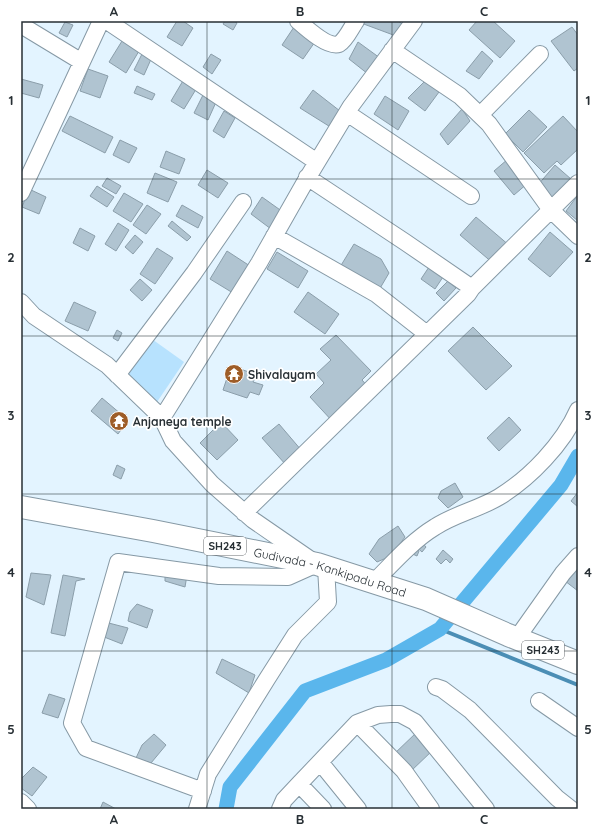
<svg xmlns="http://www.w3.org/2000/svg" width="599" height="830" font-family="Quicksand,sans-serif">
<rect width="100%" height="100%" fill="#e3f4ff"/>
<path fill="#b7e2fe" d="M149,337L184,362L157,402L124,378Z"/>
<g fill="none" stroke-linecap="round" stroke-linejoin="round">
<path stroke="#4b8eb5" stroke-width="4" d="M440,629L578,685"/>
<path stroke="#5ab6ec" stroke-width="15" d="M226,809L230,787L305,691L386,660L440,629L561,485L578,456"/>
</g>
<path fill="#b0c4d1" stroke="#8b9eaa" d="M177,21H183L193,28L182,46L167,37Z
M225,21H234L237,23L233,30L223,24Z
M363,21H398L404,25L396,36L361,23Z
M477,21H493L515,41L500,58L469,30Z
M65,22L73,25L67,37L59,33Z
M296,24L317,39L303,59L282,45Z
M572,27L578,35V68L574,71L551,41Z
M122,41L139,51L126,73L109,62Z
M358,42L380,58L368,74L349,59Z
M482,51L493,61L479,79L466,71Z
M143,52L152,57L144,75L134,70Z
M211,54L221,60L212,74L203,67Z
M88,69L108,76L100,98L80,91Z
M21,79L43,85L39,98L21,93Z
M184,79L198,86L184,109L171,101Z
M426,80L439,92L425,111L408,98Z
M137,86L155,94L152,100L134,93Z
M313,90L340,111L332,128L300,108Z
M204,93L217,100L208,120L194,113Z
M385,96L409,111L398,130L374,114Z
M462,109L470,121L448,145L440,134Z
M529,110L547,127L523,152L505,134Z
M224,111L235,118L224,138L213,131Z
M70,116L113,137L105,153L62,131Z
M563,116L578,132V149L561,165L557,161L544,173L524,153Z
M120,140L137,148L129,163L113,155Z
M166,151L185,159L179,174L160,167Z
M508,159L528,183L514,195L494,171Z
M555,165L571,179L552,199L537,186Z
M207,170L228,183L218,198L198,185Z
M155,173L177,182L168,202L147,193Z
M107,178L121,186L116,194L102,186Z
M97,186L114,197L107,207L90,196Z
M29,189L46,197L39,214L22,207Z
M124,193L143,204L131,222L113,211Z
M578,195V221L566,211Z
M262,197L283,212L271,229L251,214Z
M147,205L161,214L146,234L133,225Z
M182,205L203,217L198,228L176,216Z
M476,217L510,246L494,264L460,235Z
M172,221L191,237L187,241L168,226Z
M118,223L129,230L116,251L105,244Z
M80,228L95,236L88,251L73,243Z
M550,232L573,252L550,277L528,259Z
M135,235L143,242L133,254L125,247Z
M354,244L381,259L389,273L379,290L340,267Z
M157,248L173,258L155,284L140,274Z
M227,251L250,266L233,293L210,279Z
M277,252L308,271L298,288L267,269Z
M431,264L445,274L435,289L421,279Z
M140,279L152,290L142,301L130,290Z
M448,281L456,288L444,301L436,293Z
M308,292L339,314L325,334L294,312Z
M74,302L96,312L88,331L65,321Z
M473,327L512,366L486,390L448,351Z
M117,330L122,333L118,341L113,338Z
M336,335L371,371L362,380L370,389L334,423L310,397L324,383L316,374L331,360L320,349Z
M231,366L252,373L251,377L255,378L253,382L263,385L259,395L250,392L247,398L223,390Z
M102,398L128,420L118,434L91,411Z
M509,417L521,430L499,451L487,438Z
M221,422L238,440L217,460L200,443Z
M279,424L302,451L286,465L262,438Z
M117,465L125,469L121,479L113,475Z
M455,483L463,497L448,508L438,498L441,491Z
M578,492V507L571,501Z
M398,526L405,537L391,556L377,562L369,554L379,539Z
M419,539L426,547L422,552L413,544Z
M413,544L419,551L417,556L406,551Z
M443,550L453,559L450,563L446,559L441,564L436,559Z
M576,566L578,568V591L565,581Z
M165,572L187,575L185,587L165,581Z
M31,573L51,575L44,605L26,597Z
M63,575L85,579L76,581L65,636L51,633Z
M137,604L153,610L147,628L128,621L130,612Z
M101,621L128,628L122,644L99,635Z
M222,659L255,675L249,693L216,673Z
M49,694L65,699L58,718L42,713Z
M417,732L433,750L410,772L393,755Z
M154,734L166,745L151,763L136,758L142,745Z
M33,767L47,777L32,796L21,788V779Z
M103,802L116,809H100Z"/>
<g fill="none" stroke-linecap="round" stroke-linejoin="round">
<defs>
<path id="street" d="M107,21L317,162
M298,21C306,28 328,48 339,44C346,40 351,28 356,21
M21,25L82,62
M392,50L460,96L489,124L551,210L578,236
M347,113L471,196
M480,115L540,54
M307,177L405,242L472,288
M21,193L101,21
M274,236L376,294L427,334
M21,302L34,316L107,365L162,418L173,441L212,484L253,520L311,560
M117,375L194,273L243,202
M162,418L259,263L305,182L351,106L414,21
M244,513L468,294L472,288L578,183
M374,582C393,563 412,541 435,527C455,514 479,509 499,497C530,478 563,444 578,410
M517,638L563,573L578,556
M436,687L442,689L470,710L557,798L571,809
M539,701L578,728
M357,723L404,771L431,809
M320,762L358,809
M299,784L323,809
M203,791L86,748L72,723L118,562L219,576L288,577L317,564
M21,802L28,809
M197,809L208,774L267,679L295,635L328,602L326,567
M280,809L284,800L299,784L357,723L378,715L391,714H400L415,722L486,809"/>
<g id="primary">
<path id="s1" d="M21,507L153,531L317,564L426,599L508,635L578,663"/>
</g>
</defs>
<use href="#street" stroke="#8699a5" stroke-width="18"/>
<use href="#primary" stroke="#8699a5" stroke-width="24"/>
<use href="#street" stroke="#fff" stroke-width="16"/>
<use href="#primary" stroke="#fff" stroke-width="22"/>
</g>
<path fill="none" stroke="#272f34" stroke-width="1" stroke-opacity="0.55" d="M207,21V809M392,21V809M21,179H578M21,336H578M21,494H578M21,651H578"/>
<defs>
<symbol id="temple-disc" viewBox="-11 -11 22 22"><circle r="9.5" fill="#9e5d28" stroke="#fff"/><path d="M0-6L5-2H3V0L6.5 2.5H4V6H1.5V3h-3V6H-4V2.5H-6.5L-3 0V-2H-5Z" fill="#fff"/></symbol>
</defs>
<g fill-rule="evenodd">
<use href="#temple-disc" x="223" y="363" width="22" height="22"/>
<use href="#temple-disc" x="108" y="410" width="22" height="22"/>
</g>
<g text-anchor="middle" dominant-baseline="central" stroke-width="3.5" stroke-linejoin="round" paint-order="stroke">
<g fill="#fff" stroke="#686d71" stroke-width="1">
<rect x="204" y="537" width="42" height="18" rx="3"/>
<rect x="522" y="641" width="42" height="18" rx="3"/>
</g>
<g font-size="11" font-weight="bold" fill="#272f34">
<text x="225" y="546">SH243</text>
<text x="543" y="650">SH243</text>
</g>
<g font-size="12" font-weight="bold" fill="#272f34" stroke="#fff" text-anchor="start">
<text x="248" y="374">Shivalayam</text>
<text x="133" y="421">Anjaneya temple</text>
</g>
<g font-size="12" fill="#272f34" stroke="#fff">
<text stroke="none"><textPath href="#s1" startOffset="316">Gudivada - Kankipadu Road</textPath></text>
</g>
</g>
<rect width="599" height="830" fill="none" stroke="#ffffff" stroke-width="44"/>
<rect x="22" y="22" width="555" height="786" fill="none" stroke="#272f34" stroke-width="1.5"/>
<g font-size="13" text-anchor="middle" font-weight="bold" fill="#272f34">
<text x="114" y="16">A</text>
<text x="300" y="16">B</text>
<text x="484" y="16">C</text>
<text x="11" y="105">1</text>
<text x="588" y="105">1</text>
<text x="11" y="262">2</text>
<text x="588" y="262">2</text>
<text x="11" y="420">3</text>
<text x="588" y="420">3</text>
<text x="11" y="577">4</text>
<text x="588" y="577">4</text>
<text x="11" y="734">5</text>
<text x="588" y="734">5</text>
<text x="114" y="824">A</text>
<text x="300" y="824">B</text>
<text x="484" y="824">C</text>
</g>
</svg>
